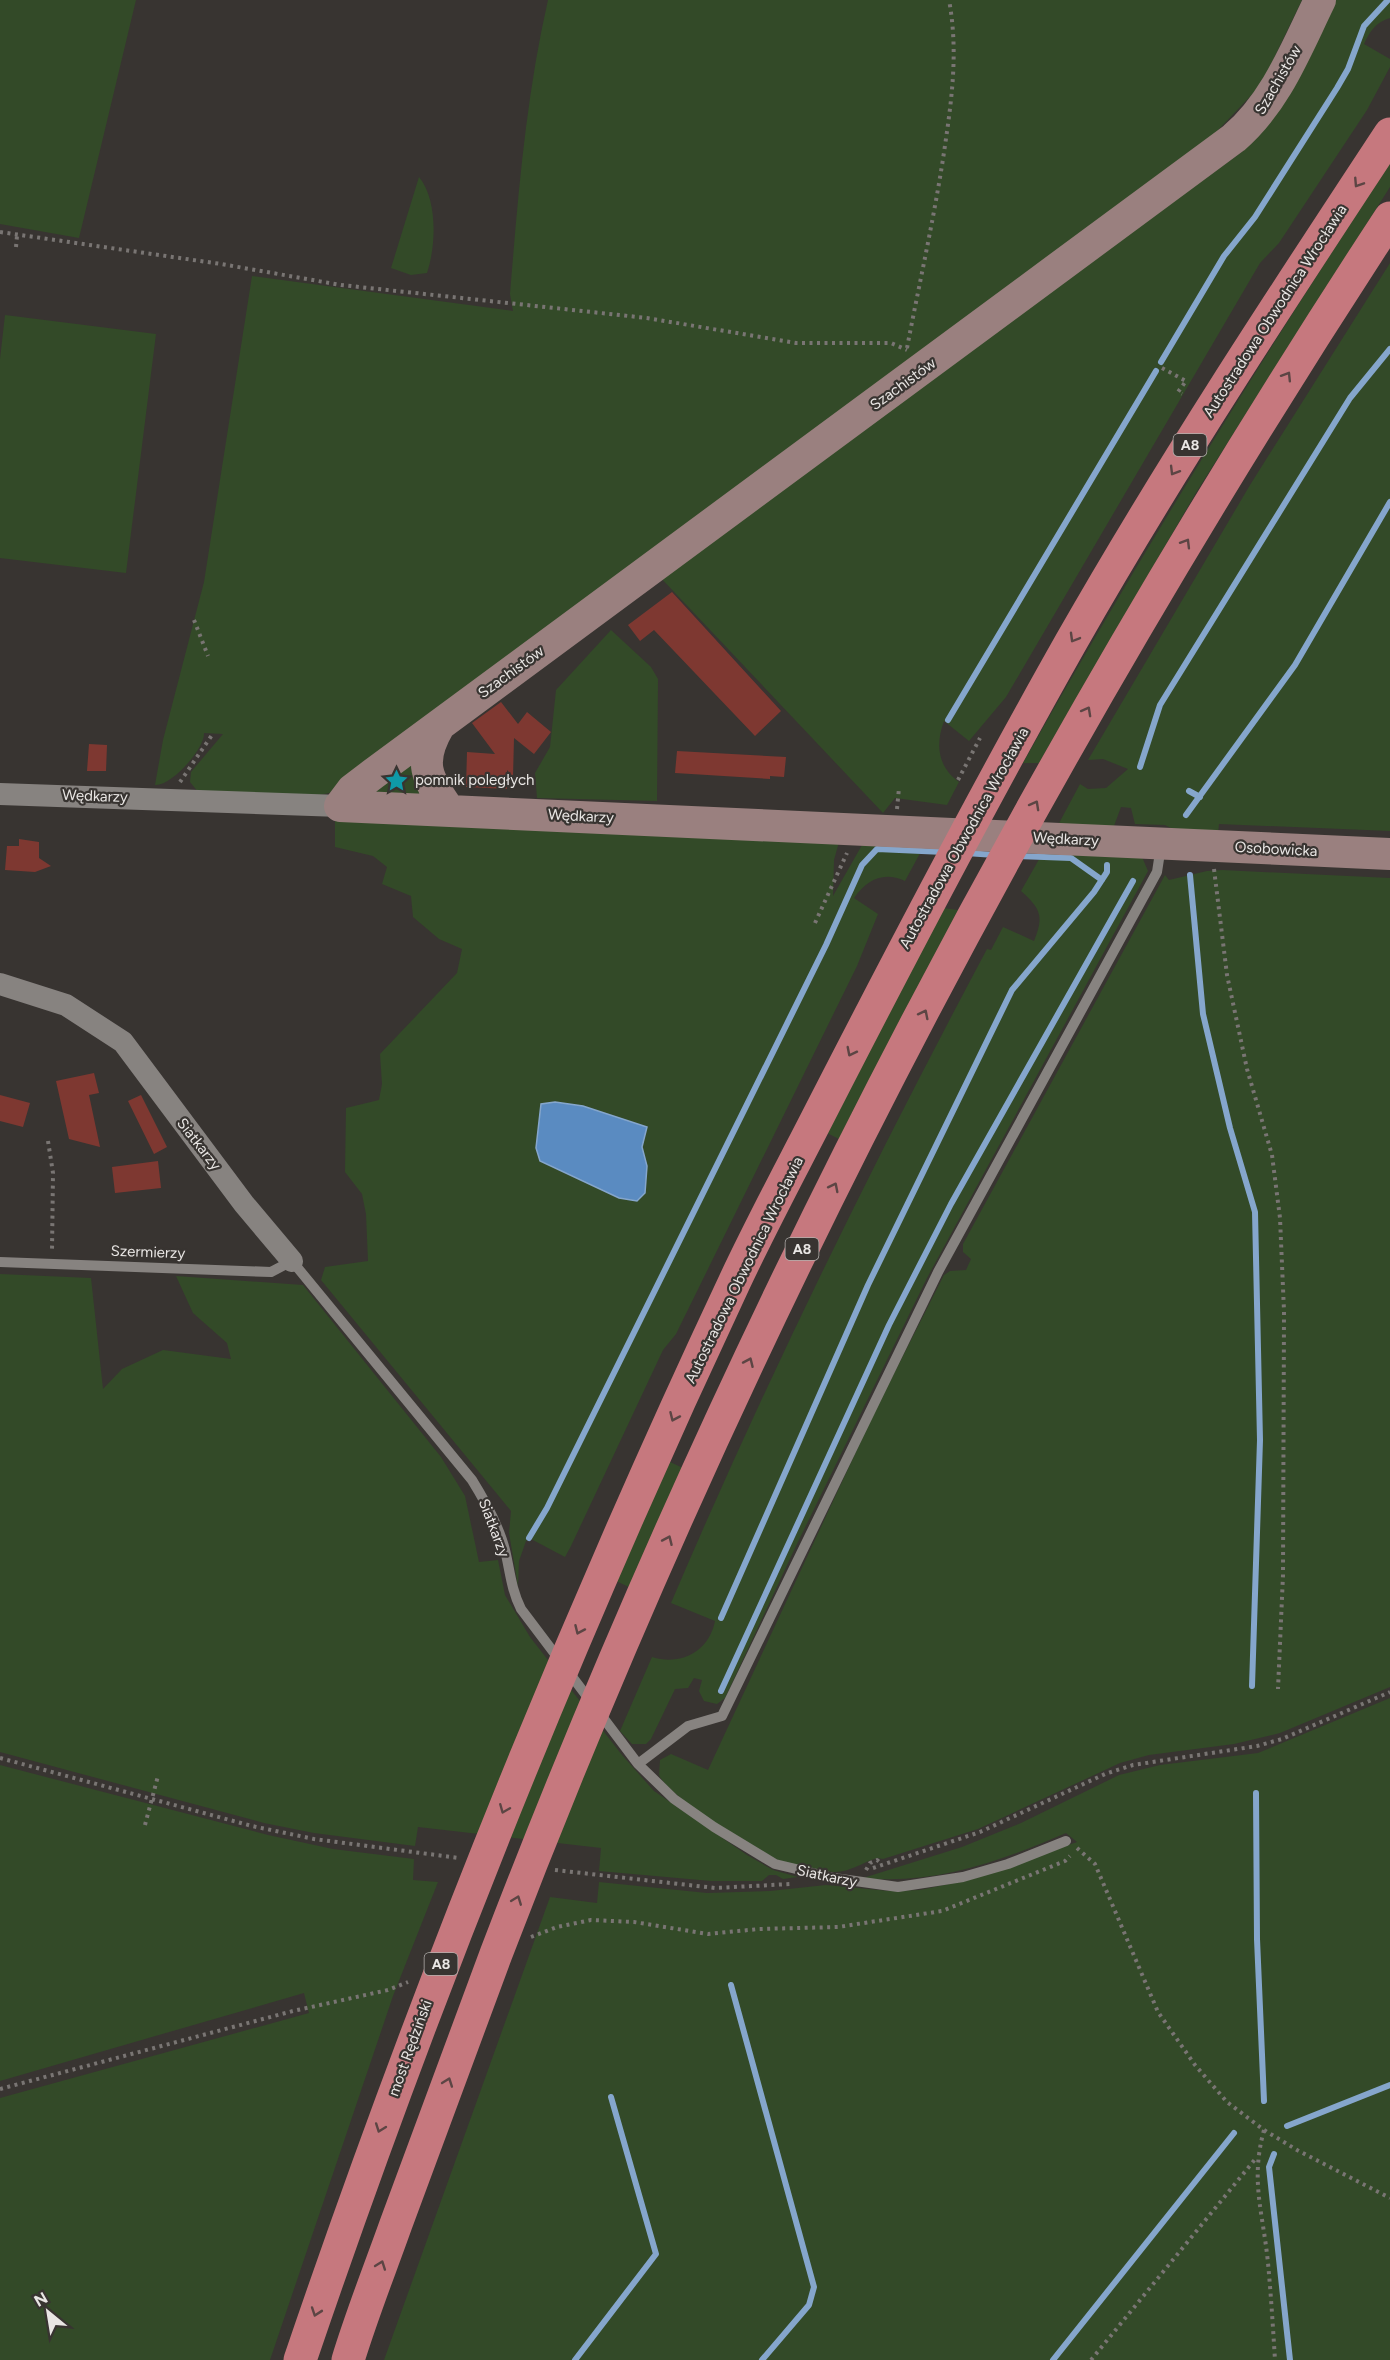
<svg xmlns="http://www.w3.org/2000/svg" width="1390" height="2360" font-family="Figtree,sans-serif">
<rect width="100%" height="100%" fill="#383431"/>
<path fill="#334a28" d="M0,0H136L79,238L0,224Z
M548,0H1302L1261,85L1200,149L334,792L309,797L199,793L190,782L191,772L223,734L204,733C205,748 172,786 155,785L163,740L204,582L252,276L513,311L510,294C518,196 526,96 548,0Z
M1331,0H1390V18C1376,22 1370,31 1364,44L1390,59V67L1367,110L1279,243L1260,263L1006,697L969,741L944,721C935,745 938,767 959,782L947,805L895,798L883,813L659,576L1243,151L1246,142Z
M1390,163V187L1197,491L1039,763H1023C1138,559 1261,359 1390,163Z
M419,177C438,200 436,246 427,273L411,275L391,268Z
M1390,263V831L1219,824L1218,834L1187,836L1165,825L1135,824L1131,808L1121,807L1114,826L1057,827L1080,784L1088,789L1106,788L1128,769L1103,759L1088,760L1250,485Z
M5,315L156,334L126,573L0,558V359Z
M611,630L651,667L658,679L657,801L537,798L535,773L550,747L556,690Z
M410,756L426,796L371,798L369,787Z
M335,817L839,842L834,860L833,896L862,845L925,844L905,881C883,871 867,880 854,898L878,914L857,966L676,1334L663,1350L571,1546L565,1557L531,1539L526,1541L519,1561L518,1586L509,1533L511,1511L321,1280L325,1267L368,1261L366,1214L362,1194L345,1172L346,1108L379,1100L382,1084L380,1054L457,973L462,949L439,939L413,917L411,896L382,884L387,867L373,856L335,847Z
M1046,847L1142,857L1148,871L927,1278L795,1548L725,1698L717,1704L704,1701L699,1691L702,1680L694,1678L688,1688L675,1689L651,1739L646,1744H632L620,1731L652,1657C680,1666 709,1652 715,1621L671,1603C766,1380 873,1163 987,949L991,950L1003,927L1034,941C1044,916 1041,909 1021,891Z
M1222,870L1390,878V1687L1280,1733L1234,1744L1149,1755L1120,1763L978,1829L883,1859L877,1858C863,1862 849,1873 833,1872C813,1870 789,1865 770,1857C748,1847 668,1795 659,1775L660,1760L671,1754L708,1770L874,1413L944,1275L950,1271L966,1270L971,1259L963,1252V1244L1165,875L1169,880L1207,871Z
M943,908L958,910L839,1139L827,1133Z
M0,1274L91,1278L103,1389L122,1369L163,1350L231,1359L227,1343L193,1313L176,1276L303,1285L441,1457L465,1496L479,1562L498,1560L505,1595L530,1637L622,1755L654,1791L747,1855L773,1870L798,1877L783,1879L776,1875H769L762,1881H711L599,1871L601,1848L418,1827L415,1846L314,1833L264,1823L0,1752Z
M670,1462L683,1468L629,1587L616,1581Z
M1390,1698V2360H384L550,1897L597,1903L599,1882L707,1893L770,1891L826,1885L889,1891L920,1890L973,1879L1077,1842L1066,1833C1001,1861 935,1885 863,1878L962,1847L1021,1823L1119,1775L1160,1765L1258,1753Z
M0,1765L268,1835L333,1849L414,1859L413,1880L438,1882L393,1996L270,2360H0V2098L309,2013L304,1993L0,2081Z"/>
<path fill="#5a8bc1" stroke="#85a6cc" stroke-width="1.5" d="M555,1102L583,1106L647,1127L642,1147L647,1166L645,1193L637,1201L619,1198L540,1161L536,1148L541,1104Z"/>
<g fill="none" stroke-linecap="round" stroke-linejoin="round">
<path stroke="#85a6cc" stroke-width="6" d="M1161,362L1224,256L1255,217L1337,88L1348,69L1364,26L1388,0
M948,720L1156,371
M1140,767L1160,705L1350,398L1390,349
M1189,791L1200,797
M1186,815L1295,665L1390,502
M966,853L995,855
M1017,856L1071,858L1102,880
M1190,875L1203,1014L1230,1128L1255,1212L1260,1440L1252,1686
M529,1538L547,1508L826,945L862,865L877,849L944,852
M721,1618L868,1285L1012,990L1094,892L1107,872V865
M721,1691L889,1325L951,1204L1133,881
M1256,1793L1257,1939L1264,2101
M731,1985L814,2287L809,2305L762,2360
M1287,2126L1390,2085
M1274,2154L1269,2167L1290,2360
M575,2360L656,2254L611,2097
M1053,2360L1234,2133"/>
</g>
<path fill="#7e3831" d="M672,592L781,711L755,736L654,630L640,641L628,625Z
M501,702L518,724L527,712L551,732L534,754L514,738L513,777L507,770V789L466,787L467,752L495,754L472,723Z
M89,744L107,745L106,771H87Z
M677,751L786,757L784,777L770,776V779L675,773Z
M19,839L39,842V858L51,866L35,872L5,870L7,846H19Z
M94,1073L99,1093L89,1095L100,1147L69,1139L56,1081Z
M0,1095L30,1103L23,1127L0,1121Z
M141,1095L167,1147L154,1154L128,1101Z
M158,1161L161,1188L115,1193L112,1167Z"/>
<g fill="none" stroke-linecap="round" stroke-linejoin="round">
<path stroke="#797573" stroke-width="4" stroke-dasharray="3 4.5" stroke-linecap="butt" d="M0,232L221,264L341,285L647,318L796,343H891L907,350
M16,247L17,236
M907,348C919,285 933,223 943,159C951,105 959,54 949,0
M1162,368L1186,381L1178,392L1182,394
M194,620L208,656
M958,780L980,738
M180,782L212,735
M897,809L899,788
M1214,869L1227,975L1247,1069L1272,1155L1280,1218L1284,1311L1283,1575L1278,1689
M815,923L847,853
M48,1141L53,1173L52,1251
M0,1758L252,1826L314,1839L459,1858
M145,1825L158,1776
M1077,1848L1095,1864L1158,2012L1195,2065L1227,2102L1264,2130L1297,2150L1390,2198
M873,1868L980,1832L1105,1774L1133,1765L1257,1746L1282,1739L1390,1692
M555,1870L715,1888L790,1884
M866,1870L870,1863L877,1860L882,1864
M531,1937L557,1927L591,1920L634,1922L708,1934L759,1929L838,1927L942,1911L1065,1861L1070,1856
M0,2089L293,2011L388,1990L408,1982
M1264,2130C1250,2181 1263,2212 1268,2263C1271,2295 1273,2328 1275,2360
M1091,2360L1257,2157"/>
<path stroke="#878380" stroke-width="10" d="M0,1262L271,1272L292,1261L472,1480C485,1501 499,1526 505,1550C510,1571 511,1589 521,1609L638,1764L674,1799L714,1827L775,1864L834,1878L898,1887L963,1877L1008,1864L1066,1841
M638,1764L688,1726L722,1716L938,1272L1157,872L1161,846"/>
<path stroke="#878380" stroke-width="22" d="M0,794L340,806
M0,984L66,1005L123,1042L244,1204L292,1261"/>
<path stroke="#9a807f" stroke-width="32" d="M439,726C418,762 426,778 449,810
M340,806L352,790L373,774L1234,138C1276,102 1296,49 1320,0
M340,806L1390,854"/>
<path stroke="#c6787e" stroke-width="33" d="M300,2360C425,1993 569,1634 734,1283C762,1223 794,1164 824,1105C904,949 985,794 1071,642C1170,468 1280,301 1390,134
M348,2360C362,2314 380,2269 396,2224C429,2134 462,2044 496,1954C729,1345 1033,763 1390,218"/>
</g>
<defs><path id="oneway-chevron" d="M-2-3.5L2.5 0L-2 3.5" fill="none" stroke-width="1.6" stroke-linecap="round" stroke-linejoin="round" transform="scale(1.5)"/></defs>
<g stroke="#5c4544">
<use href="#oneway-chevron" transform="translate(1358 183) rotate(123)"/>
<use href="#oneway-chevron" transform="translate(1287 376) rotate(-58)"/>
<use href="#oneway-chevron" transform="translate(1174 471) rotate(121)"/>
<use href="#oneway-chevron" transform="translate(1186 543) rotate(-59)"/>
<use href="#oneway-chevron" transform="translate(1074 638) rotate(120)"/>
<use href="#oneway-chevron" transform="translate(1087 711) rotate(-61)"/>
<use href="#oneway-chevron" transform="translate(1035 805) rotate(-61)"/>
<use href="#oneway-chevron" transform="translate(924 1014) rotate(-63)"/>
<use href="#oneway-chevron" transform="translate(851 1052) rotate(117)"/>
<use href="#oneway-chevron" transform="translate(834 1187) rotate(-63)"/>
<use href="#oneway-chevron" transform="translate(749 1362) rotate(-66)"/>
<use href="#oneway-chevron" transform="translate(674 1417) rotate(114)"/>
<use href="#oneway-chevron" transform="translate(668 1540) rotate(-66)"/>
<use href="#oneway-chevron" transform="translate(579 1630) rotate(114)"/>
<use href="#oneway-chevron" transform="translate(504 1809) rotate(112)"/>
<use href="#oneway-chevron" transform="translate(517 1900) rotate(-69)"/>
<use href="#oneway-chevron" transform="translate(448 2082) rotate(-70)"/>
<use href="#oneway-chevron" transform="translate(380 2128) rotate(110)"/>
<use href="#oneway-chevron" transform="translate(381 2265) rotate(-70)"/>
<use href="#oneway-chevron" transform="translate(316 2312) rotate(109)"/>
</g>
<defs>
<symbol id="sight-bare" viewBox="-9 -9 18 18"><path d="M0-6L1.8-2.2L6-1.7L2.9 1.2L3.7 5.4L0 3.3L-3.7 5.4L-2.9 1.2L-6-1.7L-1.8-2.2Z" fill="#0f9aa8" stroke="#383431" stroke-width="2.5" paint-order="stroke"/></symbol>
</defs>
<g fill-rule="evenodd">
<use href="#sight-bare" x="380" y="764" width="33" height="33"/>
</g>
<g text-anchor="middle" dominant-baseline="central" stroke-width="4.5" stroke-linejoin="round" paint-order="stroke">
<g fill="#383431" stroke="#b4b1ae" stroke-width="1.5">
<rect x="1173.5" y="434" width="33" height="22" rx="4.5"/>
<rect x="785.5" y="1238" width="33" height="22" rx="4.5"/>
<rect x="424.5" y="1953" width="33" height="22" rx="4.5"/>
</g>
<g font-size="14" font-weight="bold" fill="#e9e6e4">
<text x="1190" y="445">A8</text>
<text x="802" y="1249">A8</text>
<text x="441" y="1964">A8</text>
</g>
<g font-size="15" fill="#e9e6e4" stroke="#383431">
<text transform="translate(1278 80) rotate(-60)">Szachistów</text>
<text transform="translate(1275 311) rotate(-57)">Autostradowa Obwodnica Wrocławia</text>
<text transform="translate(903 384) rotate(-36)">Szachistów</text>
<text transform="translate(511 672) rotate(-36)">Szachistów</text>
<text transform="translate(95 796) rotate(2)">Wędkarzy</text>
<text transform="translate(581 816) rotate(3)">Wędkarzy</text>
<text transform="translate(964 838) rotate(-61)">Autostradowa Obwodnica Wrocławia</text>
<text transform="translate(1066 839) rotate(3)">Wędkarzy</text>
<text transform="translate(1276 849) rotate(3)">Osobowicka</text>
<text transform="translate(199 1144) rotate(52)">Siatkarzy</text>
<text transform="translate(148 1252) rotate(2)">Szermierzy</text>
<text transform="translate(744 1270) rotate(-64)">Autostradowa Obwodnica Wrocławia</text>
<text transform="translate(494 1528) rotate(69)">Siatkarzy</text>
<text transform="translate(827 1876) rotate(12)">Siatkarzy</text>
<text transform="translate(410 2048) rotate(-70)">most Rędziński</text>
</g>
<g font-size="15" fill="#e9e6e4" stroke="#383431" text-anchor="start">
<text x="415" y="780">pomnik poległych</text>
</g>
</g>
<g transform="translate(48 2312) rotate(330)" stroke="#383431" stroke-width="4.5" paint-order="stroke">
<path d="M0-4.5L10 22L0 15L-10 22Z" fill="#e9e6e4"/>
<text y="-9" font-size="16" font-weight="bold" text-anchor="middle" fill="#e9e6e4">N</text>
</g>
</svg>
